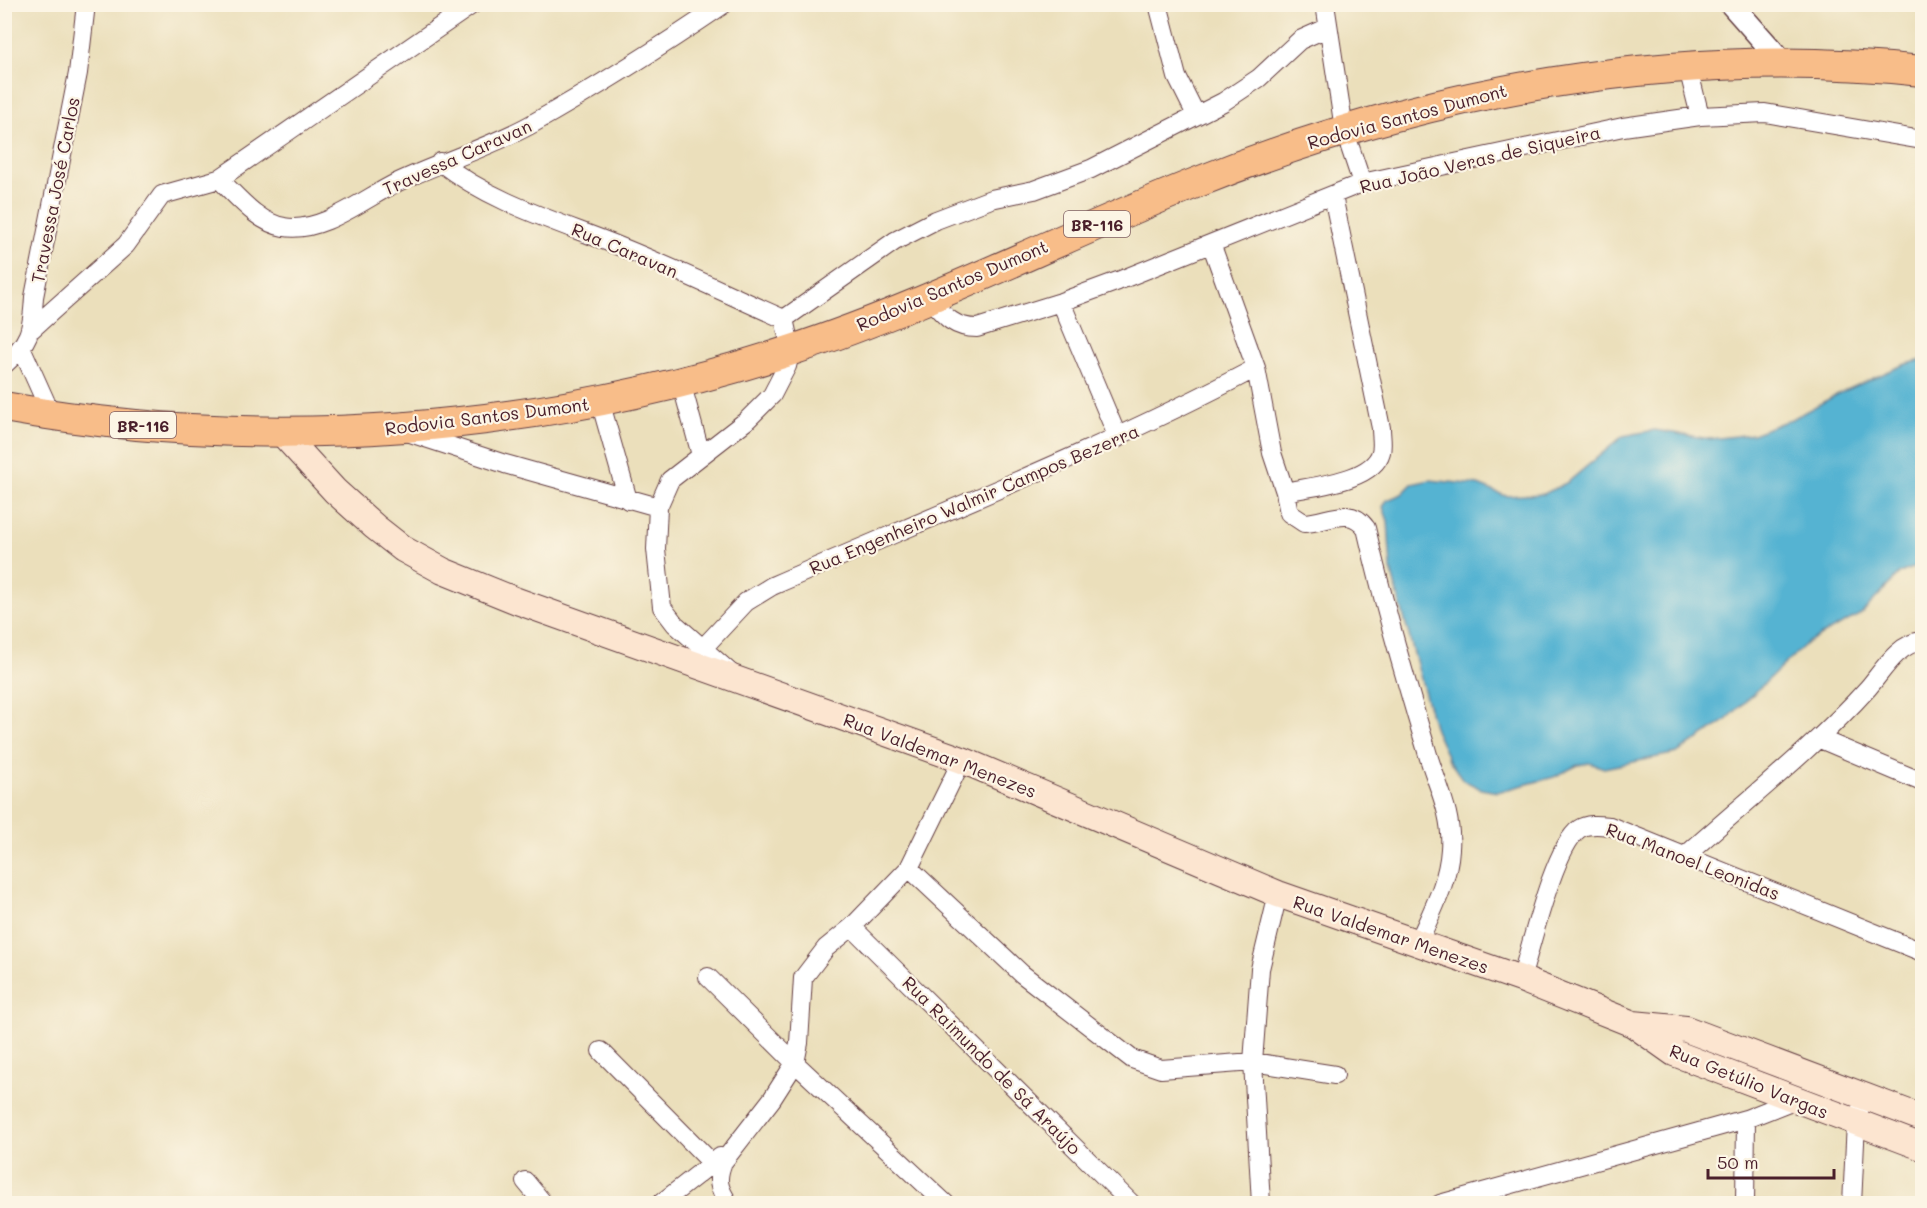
<svg xmlns="http://www.w3.org/2000/svg" width="1927" height="1208" font-family="Mali,sans-serif">
<rect width="100%" height="100%" fill="#fcf5e5"/>
<filter id="ink" filterUnits="userSpaceOnUse"><feTurbulence type="fractalNoise" baseFrequency=".0167" numOctaves="2"/><feDisplacementMap in="SourceGraphic" scale="12" xChannelSelector="R" yChannelSelector="G"/><feConvolveMatrix kernelMatrix="1 2 1 2 8 2 1 2 1" color-interpolation-filters="sRGB"/></filter>
<filter id="wash" filterUnits="userSpaceOnUse"><feTurbulence type="fractalNoise" baseFrequency=".008" numOctaves="4" result="noise"/><feDisplacementMap in="SourceGraphic" scale="24" xChannelSelector="R" yChannelSelector="G"/><feGaussianBlur stdDeviation="1.35" result="paint"/><feColorMatrix in="noise" values="0 0 0 0 0 0 0 0 0 0 0 0 0 0 0 0 0 1.4 0 .05"/><feComposite in="paint" operator="in"/></filter>
<g filter="url(#wash)">
<rect width="100%" height="100%" fill="#ebdfbb"/>
<path fill="#54b3d2" stroke="#4f697e" stroke-width="1.5" d="M1922,360V564L1900,573L1861,614L1808,642L1724,722L1677,753L1604,768L1589,763L1578,765L1554,777L1497,792L1481,789L1463,780L1449,760L1435,730L1391,570L1388,521L1383,507L1387,500L1402,494L1412,484L1430,480L1478,485L1506,496L1544,494L1568,482L1623,436L1655,430L1710,439L1753,434L1794,418L1840,393L1903,365Z"/>
</g>
<g filter="url(#ink)">
<g fill="none" stroke-linecap="round" stroke-linejoin="round">
<defs>
<path id="minor" d="M1158,4L1177,77L1196,115
M1325,4L1344,129L1362,183
M1688,68L1700,116
M440,162C492,203 559,222 621,247C676,269 729,295 784,319L791,350L787,366L772,395L746,421L670,480L658,507L656,549L662,607L675,624L733,675
M219,179C237,196 258,223 284,227C321,234 365,198 396,183C440,162 488,148 530,125C596,88 661,47 724,4
M1212,246L1256,368L1272,453L1285,492C1311,486 1373,482 1381,452C1383,445 1381,436 1381,428L1333,196
M928,297C943,314 952,328 977,328L1061,302L1118,281L1362,183L1623,127L1700,116L1765,113L1922,140
M1061,302L1118,438
M784,319L895,241L936,220L991,199L1034,190L1091,169L1223,102L1259,78L1300,40L1327,28
M32,329L126,245L162,195L219,179L473,4
M22,349L52,416
M4,365C30,342 32,331 34,297L78,73L86,4
M681,382L701,455
M600,401L628,500
M407,432L505,464L658,507
M1285,492L1289,513L1304,523C1327,523 1349,504 1366,528C1383,602 1404,675 1426,748C1435,782 1453,812 1450,849C1448,883 1431,913 1418,943
M704,647L746,602L772,586C935,515 1099,451 1256,368
M1820,739L1922,782
M1684,857C1746,801 1812,750 1868,688C1882,672 1898,643 1922,641
M909,868L1022,974L1132,1059L1161,1069L1253,1062L1335,1075
M852,927L1132,1204
M708,977L795,1063L946,1204
M1521,979C1531,947 1554,847 1579,829C1588,823 1600,825 1610,826L1922,952
M601,1051L712,1163
M525,1181L544,1204
M660,1204L720,1157
M729,1204C718,1188 716,1179 723,1162L772,1099L795,1063L799,1043L803,978L826,948L852,927L909,868L962,760
M1261,1204L1253,1062L1260,969L1278,894
M1440,1204L1746,1119L1794,1100
M1745,1204L1746,1119
M1852,1204L1856,1122L1859,1112"/>
<path id="tertiary" d="M1731,4L1784,64"/>
<path id="secondary" d="M282,433L335,491L375,527L403,549L443,571L517,601L962,760L1278,894L1521,979L1633,1024L1674,1053L1922,1147
M1633,1024L1686,1029L1922,1118"/>
<path id="trunk" d="M4,407C266,454 538,433 789,351C927,306 1059,238 1193,184C1423,91 1675,44 1922,71"/>
</defs>
<use href="#minor" stroke="#623c41" stroke-width="20"/>
<use href="#tertiary" stroke="#623c41" stroke-width="25"/>
<use href="#secondary" stroke="#623c41" stroke-width="28"/>
<use href="#trunk" stroke="#623c41" stroke-width="32"/>
<use href="#minor" stroke="#fff" stroke-width="18"/>
<use href="#tertiary" stroke="#fff" stroke-width="22"/>
<use href="#secondary" stroke="#fce5d0" stroke-width="26"/>
<use href="#trunk" stroke="#f8bd89" stroke-width="30"/>
</g>
</g>
<g text-anchor="middle" dominant-baseline="central" stroke-width="4.5" stroke-linejoin="round" paint-order="stroke">
<g fill="#fcf5e5" stroke="#7f5f63" stroke-width="1.5">
<rect x="1064" y="211" width="66" height="26" rx="4.5"/>
<rect x="110" y="412" width="66" height="26" rx="4.5"/>
</g>
<g font-size="16" font-weight="bold" fill="#4a1f2b">
<text x="1097" y="224">BR-116</text>
<text x="143" y="425">BR-116</text>
</g>
<g font-size="18" fill="#4a1f2b" stroke="#fcf5e5">
<text transform="translate(1407 116) rotate(-15)">Rodovia Santos Dumont</text>
<text transform="translate(457 157) rotate(-24)">Travessa Caravan</text>
<text transform="translate(1480 159) rotate(-13)">Rua João Veras de Siqueira</text>
<text transform="translate(55 190) rotate(-79)">Travessa José Carlos</text>
<text transform="translate(625 250) rotate(23)">Rua Caravan</text>
<text transform="translate(952 285) rotate(-23)">Rodovia Santos Dumont</text>
<text transform="translate(487 416) rotate(-7)">Rodovia Santos Dumont</text>
<text transform="translate(974 499) rotate(-23)">Rua Engenheiro Walmir Campos Bezerra</text>
<text transform="translate(940 755) rotate(21)">Rua Valdemar Menezes</text>
<text transform="translate(1693 861) rotate(21)">Rua Manoel Leonidas</text>
<text transform="translate(1391 934) rotate(19)">Rua Valdemar Menezes</text>
<text transform="translate(992 1065) rotate(45)">Rua Raimundo de Sá Araújo</text>
<text transform="translate(1749 1081) rotate(22)">Rua Getúlio Vargas</text>
</g>
</g>
<rect width="1927" height="1208" fill="none" stroke="#fcf5e5" stroke-width="24"/>
<path d="M1708 1169v9h126v-9" fill="none" stroke="#4a1f2b" stroke-width="3"/>
<text x="1717" y="1169" font-size="18" fill="#4a1f2b" stroke="#fcf5e5" stroke-width="4.5" paint-order="stroke">50 m</text>
</svg>
